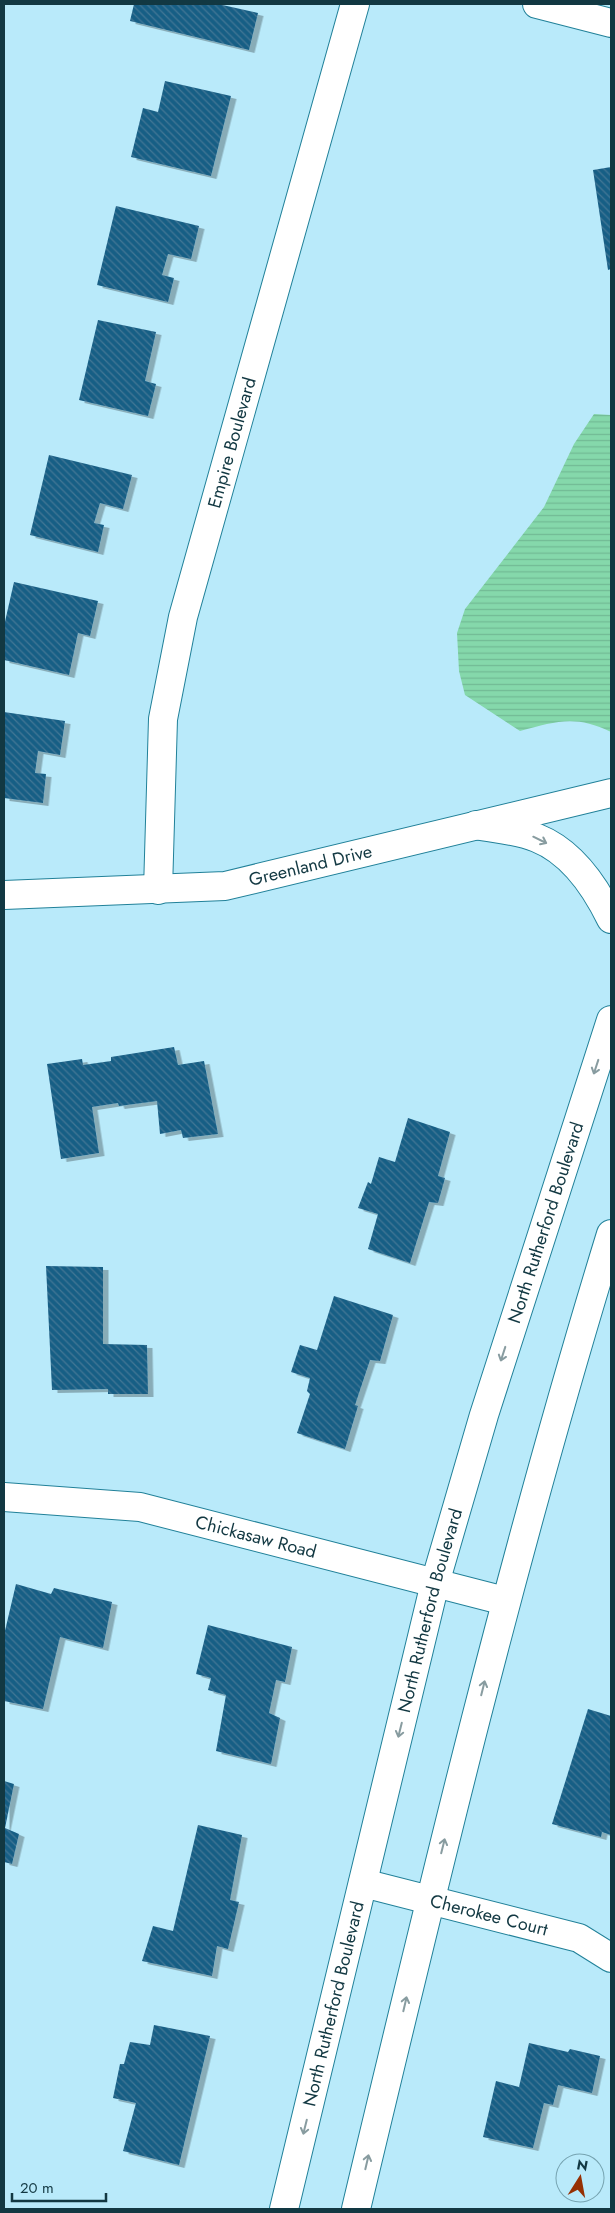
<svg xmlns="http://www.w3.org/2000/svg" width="615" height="2213" font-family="Jost,sans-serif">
<defs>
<pattern id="water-rules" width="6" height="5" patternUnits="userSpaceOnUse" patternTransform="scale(1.25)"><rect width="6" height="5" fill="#85d8ab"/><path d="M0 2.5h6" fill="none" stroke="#72ba94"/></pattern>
<pattern id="building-back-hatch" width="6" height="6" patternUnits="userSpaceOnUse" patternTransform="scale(1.25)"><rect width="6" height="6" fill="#195e85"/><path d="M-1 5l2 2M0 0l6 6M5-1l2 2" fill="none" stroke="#417795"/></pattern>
<filter id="shadow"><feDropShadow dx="5.5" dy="3" stdDeviation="0" flood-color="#0004"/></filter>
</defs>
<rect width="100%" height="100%" fill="#b9eafa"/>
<path fill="url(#water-rules)" d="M594,414L611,415V732C576,715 557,721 520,731L465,695L459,671L457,633L465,609L544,507L574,444Z"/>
<path fill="url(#building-back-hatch)" filter="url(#shadow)" d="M134,4H218L258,13L249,50L130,21Z
M165,81L231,96L211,176L131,157L143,108L158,112Z
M611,167V269L608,270L593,170Z
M116,206L199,226L191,259L168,254L162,275L174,278L168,302L97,285Z
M98,320L156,332L145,381L156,384L148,416L79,400Z
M49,455L132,475L123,509L100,503L94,523L104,525L98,552L30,535Z
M14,582L98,601L90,636L78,633L69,675L4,660V626Z
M4,712L65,721L60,755L38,751L35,773L46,774L43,803L4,798Z
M174,1047L178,1065L204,1061L218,1134L183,1138L181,1130L160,1134L157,1101L119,1106L118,1103L92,1107L99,1153L61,1159L47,1064L82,1059L83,1065L111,1061V1057Z
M408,1118L450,1132L438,1176L445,1178L438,1203L429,1202L410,1263L368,1249L378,1214L358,1208L368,1182L371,1184L379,1157L395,1162Z
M46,1266L103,1267V1344L147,1345L148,1394H108V1389L52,1390Z
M334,1296L393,1315L380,1361L370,1360L355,1405L358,1406L345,1449L297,1433L310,1394L307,1391L310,1378L291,1372L300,1345L317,1350Z
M16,1584L51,1594L54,1588L112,1602L103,1648L60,1637L43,1709L4,1701V1635Z
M208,1625L292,1647L285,1682L276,1680L269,1713L280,1718L271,1764L216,1751L226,1695L208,1690L211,1678L196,1674Z
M588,1709L611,1716V1835L602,1832L601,1837L552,1824Z
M4,1781L14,1784L5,1828L19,1834L12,1864L4,1862Z
M198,1825L242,1835L230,1900L239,1902L228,1949L217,1946L212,1976L142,1961L153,1926L173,1931Z
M154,2025L210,2036L179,2165L123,2151L136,2103L113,2098L120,2064H124L130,2042L150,2045Z
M529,2043L568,2052L570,2049L600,2056L592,2093L558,2085L553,2105L544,2103L533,2148L483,2137L496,2081L519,2087Z"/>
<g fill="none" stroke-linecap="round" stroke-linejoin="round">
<defs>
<g id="street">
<path d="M537,4L611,23"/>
<path id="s1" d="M158,890L163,719L183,617L355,4"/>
<path id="s2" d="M4,1497L140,1507L505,1601"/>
<path id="s3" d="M363,1883L579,1938L611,1958"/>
</g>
<g id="secondary">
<path id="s4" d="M4,895L225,886L611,793"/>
</g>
<g id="primary">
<path d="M476,825C496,829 518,830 537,838C572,852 595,886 611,919"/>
<path id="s5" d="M284,2209L435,1583L484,1415L611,1020"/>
<path d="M356,2209C434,1882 512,1556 611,1234"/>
</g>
</defs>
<use href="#street" stroke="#218199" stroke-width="30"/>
<use href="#secondary" stroke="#218199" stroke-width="30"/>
<use href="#primary" stroke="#218199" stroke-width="30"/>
<use href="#street" stroke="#fff" stroke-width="28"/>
<use href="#secondary" stroke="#fff" stroke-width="28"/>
<use href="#primary" stroke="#fff" stroke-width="28"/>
</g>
<defs><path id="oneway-shaft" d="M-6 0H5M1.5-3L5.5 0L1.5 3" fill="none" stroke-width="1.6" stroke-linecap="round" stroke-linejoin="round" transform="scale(1.25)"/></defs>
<g stroke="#889ca0">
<use href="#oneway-shaft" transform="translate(540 840) rotate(26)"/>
<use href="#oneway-shaft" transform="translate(596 1067) rotate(108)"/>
<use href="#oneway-shaft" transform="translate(503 1354) rotate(108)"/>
<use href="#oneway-shaft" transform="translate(483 1688) rotate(-76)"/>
<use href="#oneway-shaft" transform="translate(400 1730) rotate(104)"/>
<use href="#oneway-shaft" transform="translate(443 1846) rotate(-76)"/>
<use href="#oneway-shaft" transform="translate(405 2004) rotate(-77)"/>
<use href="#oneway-shaft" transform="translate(305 2127) rotate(104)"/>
<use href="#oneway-shaft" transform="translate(367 2162) rotate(-77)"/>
</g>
<g text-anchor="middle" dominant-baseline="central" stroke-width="5" stroke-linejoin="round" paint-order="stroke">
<g font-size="18" fill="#123842" stroke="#b9eafa">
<text stroke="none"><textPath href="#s1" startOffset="456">Empire Boulevard</textPath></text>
<text stroke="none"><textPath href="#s4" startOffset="309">Greenland Drive</textPath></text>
<text stroke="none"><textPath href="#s5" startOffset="1021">North Rutherford Boulevard</textPath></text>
<text stroke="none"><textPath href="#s2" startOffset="256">Chickasaw Road</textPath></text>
<text stroke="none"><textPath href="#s5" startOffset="616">North Rutherford Boulevard</textPath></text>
<text stroke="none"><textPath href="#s3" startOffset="130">Cherokee Court</textPath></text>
<text stroke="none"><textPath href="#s5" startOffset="211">North Rutherford Boulevard</textPath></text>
</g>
</g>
<rect width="615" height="2213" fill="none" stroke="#123842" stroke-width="10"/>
<g transform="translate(580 2178) rotate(11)"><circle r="24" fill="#b9eafa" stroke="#76a3b0"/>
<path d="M0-4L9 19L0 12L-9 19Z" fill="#963104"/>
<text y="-8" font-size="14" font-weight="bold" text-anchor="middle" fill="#123842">N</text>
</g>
<path d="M12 2193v8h94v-8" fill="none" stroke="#123842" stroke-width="2.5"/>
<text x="20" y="2193" font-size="15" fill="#123842" stroke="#b9eafa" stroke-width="4" paint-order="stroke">20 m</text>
</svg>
